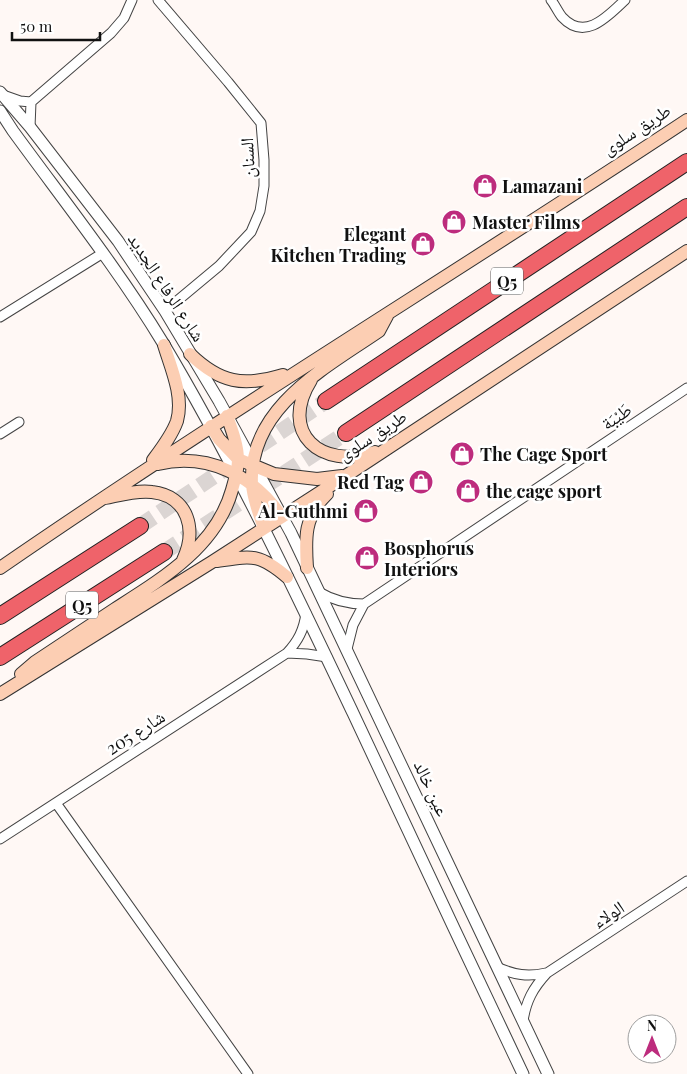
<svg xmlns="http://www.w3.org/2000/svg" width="687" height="1074" font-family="'Playfair Display','Noto Naskh Arabic',serif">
<rect width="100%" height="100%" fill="#fff8f5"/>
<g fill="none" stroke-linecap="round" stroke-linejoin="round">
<path stroke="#dbd5d3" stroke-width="16" stroke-dasharray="16 8" stroke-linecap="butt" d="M140,526L326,401
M164,552L346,433"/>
<defs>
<path id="minor" d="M158,0L228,82L261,123L264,160V186L260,211L251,232L219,266L165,311
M551,0C555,5 558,12 562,17C585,42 608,16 625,0
M3,95L20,101L31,102L111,33L124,18L132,0
M30,127L31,102
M0,317L103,253
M0,434L19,422
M319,592C334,601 347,604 364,604
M347,649L353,625L364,604L687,388
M287,653L307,654L327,657
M56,803L248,1074
M0,839L287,653C298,641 304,630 306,613
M497,967C514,975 528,977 546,973
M523,1021C526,1001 533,988 547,973L687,881"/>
<path id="tertiary" d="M0,92L30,127L118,241L165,311L219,401L291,533L548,1074
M0,111L13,131C64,201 118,269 163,343C234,462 293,587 353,713C409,833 466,954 523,1074"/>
<path id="secondary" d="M190,354C220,383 243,387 283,375
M311,380C278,433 321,470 375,452
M211,426L219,439L238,459L274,474L317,479L342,476
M153,460C162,448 172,435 177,421C184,396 171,368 164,345
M158,464C208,452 254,476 282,517
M105,498C120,495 137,490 152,492C189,496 197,531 183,560
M264,528C259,514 253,500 252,484C248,408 325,368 379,331L387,316
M217,561C252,556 259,553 287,577
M0,568C225,413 459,271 687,120
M307,568C305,538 304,516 327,494
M21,674L35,662C62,644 88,627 115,609C162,579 216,547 232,490C235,480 238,470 238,460C238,445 232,430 227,416
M0,694L212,562L347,475L687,251"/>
<path id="motorway" d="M326,401L687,162
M346,433L687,207
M0,616L140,526
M0,657L164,552"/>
</defs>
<use href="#minor" stroke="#444" stroke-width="11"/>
<use href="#tertiary" stroke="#444" stroke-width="13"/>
<use href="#secondary" stroke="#333" stroke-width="14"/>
<use href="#motorway" stroke="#222" stroke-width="18"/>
<use href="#minor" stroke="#fff" stroke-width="9"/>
<use href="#tertiary" stroke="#fff" stroke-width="11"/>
<use href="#secondary" stroke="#fcceb3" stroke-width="12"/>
<use href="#motorway" stroke="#ef636a" stroke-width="16"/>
</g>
<defs>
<symbol id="shop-disc" viewBox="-11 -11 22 22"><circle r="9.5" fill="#bd2c7d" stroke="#fff"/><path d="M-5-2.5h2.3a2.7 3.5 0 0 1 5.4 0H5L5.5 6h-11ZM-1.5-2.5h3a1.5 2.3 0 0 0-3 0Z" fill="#fff"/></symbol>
</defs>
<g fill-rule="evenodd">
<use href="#shop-disc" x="471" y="172" width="28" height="28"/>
<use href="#shop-disc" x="440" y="208" width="28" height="28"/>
<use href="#shop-disc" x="409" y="230" width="28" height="28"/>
<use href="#shop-disc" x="448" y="440" width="28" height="28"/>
<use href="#shop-disc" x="407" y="468" width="28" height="28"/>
<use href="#shop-disc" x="454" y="477" width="28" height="28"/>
<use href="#shop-disc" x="352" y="497" width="28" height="28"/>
<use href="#shop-disc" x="353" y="544" width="28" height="28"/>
</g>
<g text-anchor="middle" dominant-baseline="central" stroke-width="5" stroke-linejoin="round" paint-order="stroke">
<g fill="#fff" stroke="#585858" stroke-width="1">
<rect x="491" y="267.5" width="32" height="27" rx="4"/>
<rect x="66" y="591.5" width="32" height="27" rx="4"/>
</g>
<g font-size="16" font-weight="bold" fill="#111">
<text x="507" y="281">Q5</text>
<text x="82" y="605">Q5</text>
</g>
<g font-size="18" fill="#111" stroke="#fff">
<text transform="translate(636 129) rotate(-33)">طريق سلوى</text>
<text transform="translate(247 158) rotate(-93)">السنان</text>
<text transform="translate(167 287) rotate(57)">شارع الرفاع الجديد</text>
<text transform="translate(616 416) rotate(-34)">طَيْبَة</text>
<text transform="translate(372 435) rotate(-33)">طريق سلوى</text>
<text transform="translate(135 732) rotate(-33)">شارع 205</text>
<text transform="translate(432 788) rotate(65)">عين خالد</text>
<text transform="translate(608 914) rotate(-33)">الولاء</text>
</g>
<g font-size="18" font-weight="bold" fill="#111" stroke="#fff" text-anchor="start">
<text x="502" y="186">Lamazani</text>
<text x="472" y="222">Master Films</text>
<text x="406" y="234" text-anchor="end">Elegant<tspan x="406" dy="21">Kitchen Trading</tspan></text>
<text x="480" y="454">The Cage Sport</text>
<text x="404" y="482" text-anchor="end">Red Tag</text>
<text x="486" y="491">the cage sport</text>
<text x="348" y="511" text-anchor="end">Al-Guthmi</text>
<text x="384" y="548">Bosphorus<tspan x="384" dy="21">Interiors</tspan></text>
</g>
</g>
<g transform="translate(652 1039)"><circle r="24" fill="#ffffff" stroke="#a0a0a0"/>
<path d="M0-4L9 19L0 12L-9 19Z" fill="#bd2c7d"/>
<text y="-8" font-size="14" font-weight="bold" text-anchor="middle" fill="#111111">N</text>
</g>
<path d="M12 32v8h88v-8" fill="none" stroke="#111111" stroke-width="2.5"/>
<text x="20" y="32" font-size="15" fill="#111111" stroke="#ffffff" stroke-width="4" paint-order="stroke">50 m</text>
</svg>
